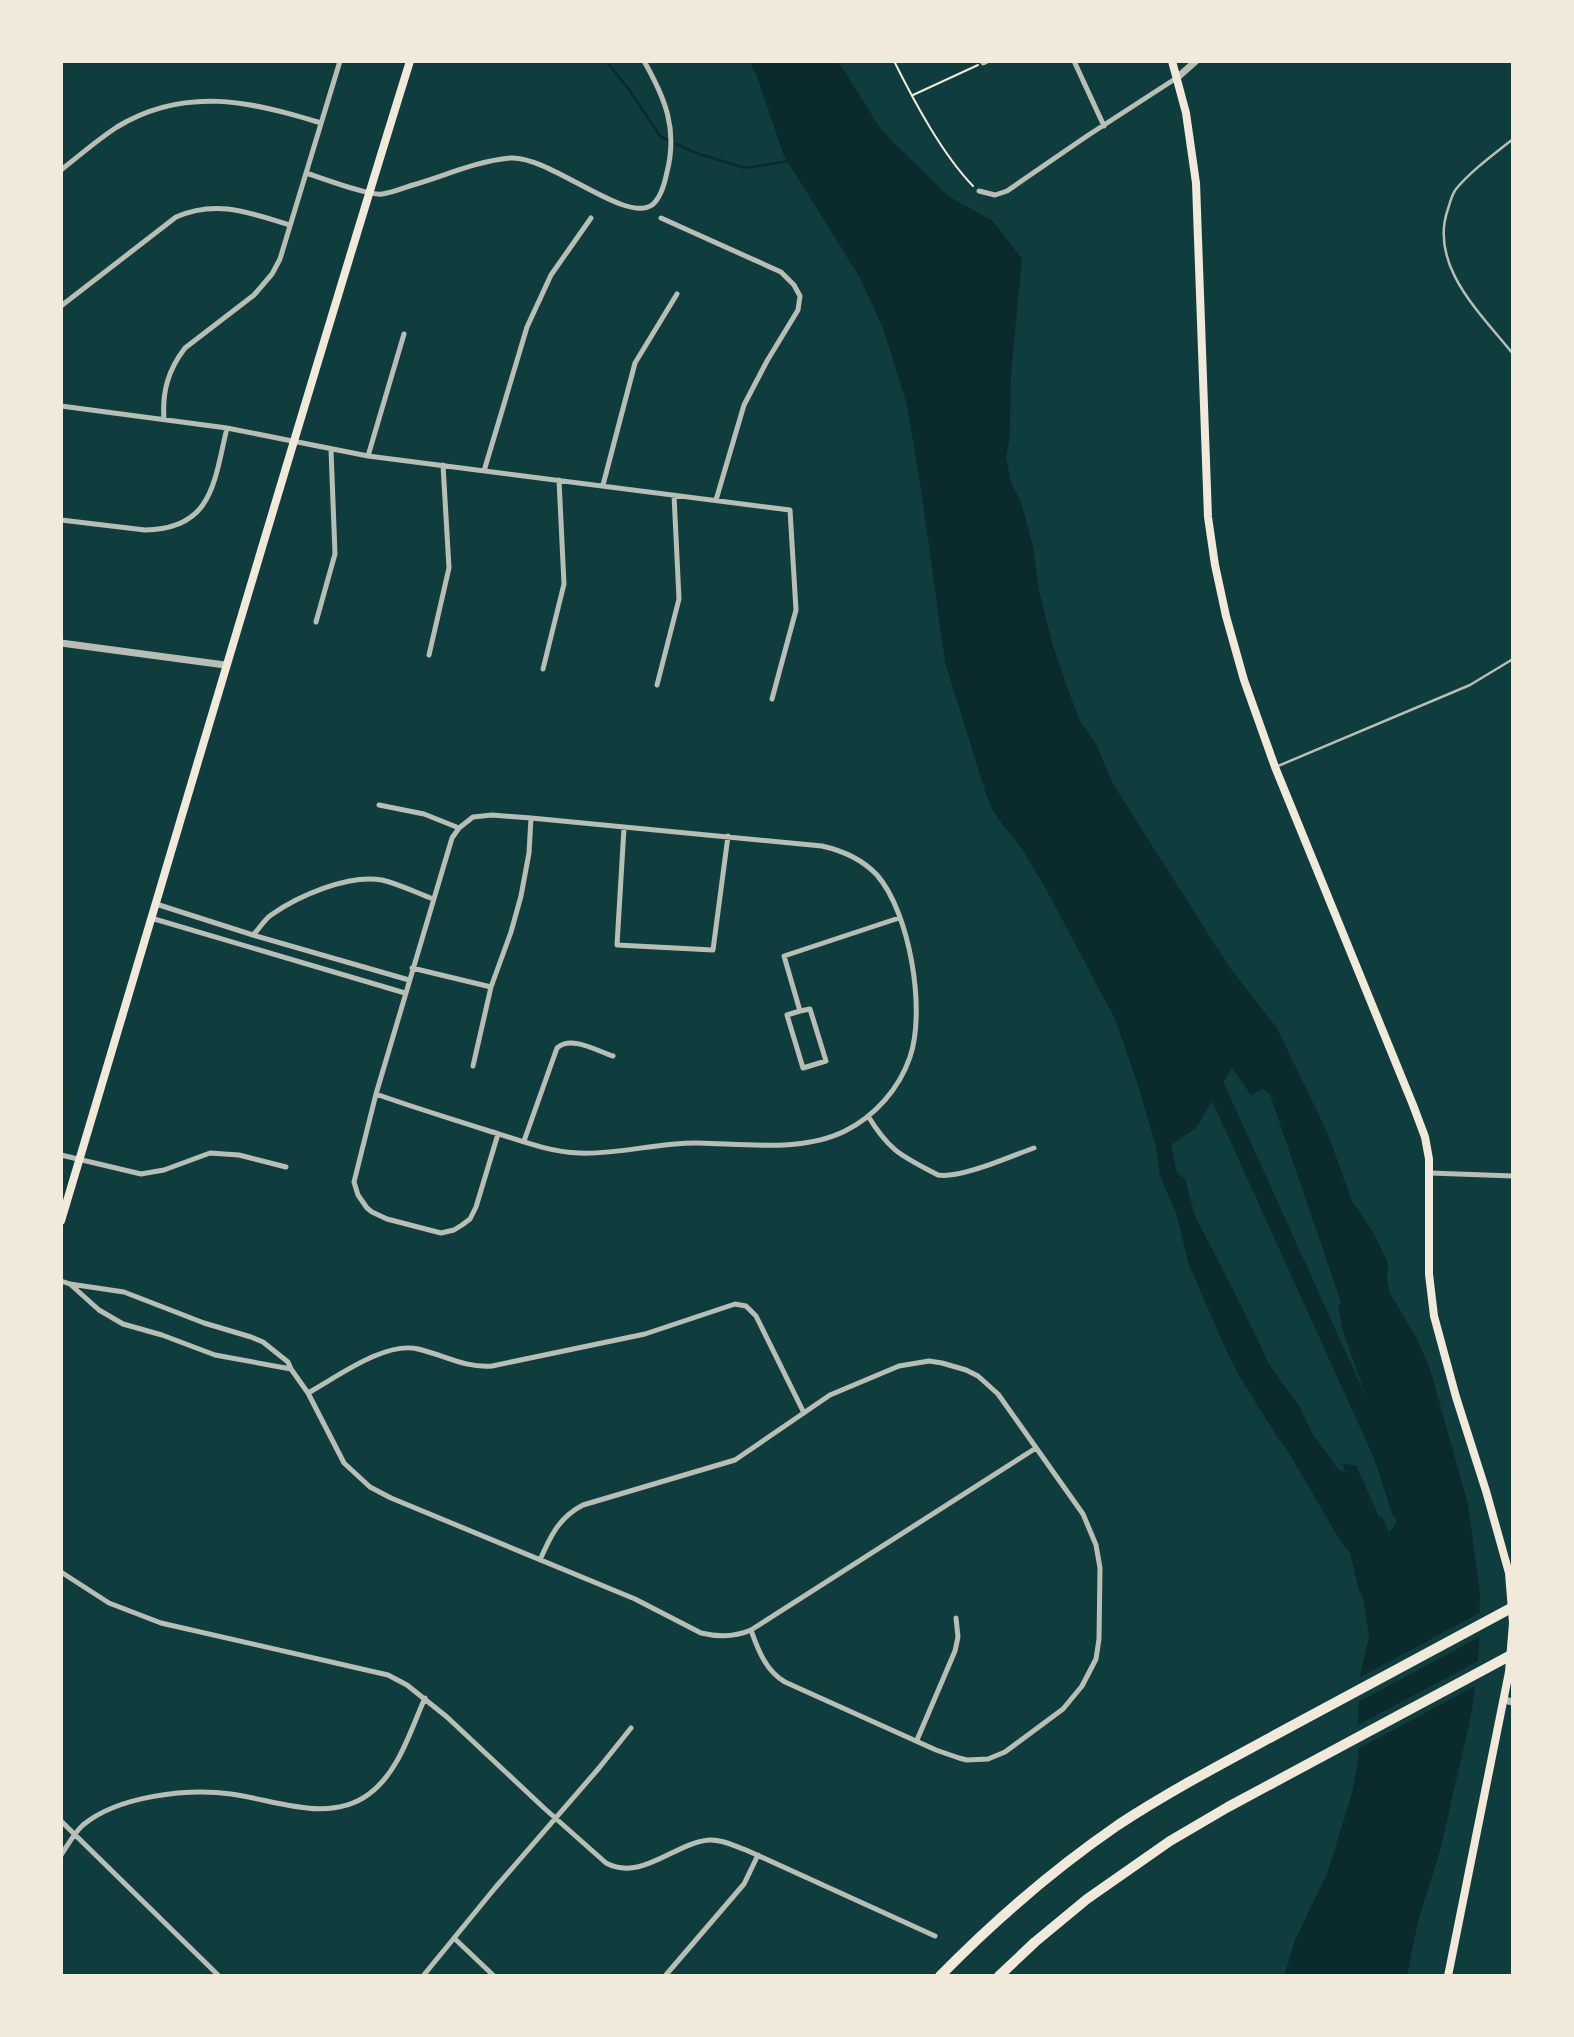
<svg xmlns="http://www.w3.org/2000/svg" width="1574" height="2037" font-family="'Exo 2',sans-serif">
<rect width="100%" height="100%" fill="#0f3d3e"/>
<path fill="#0a2a2b" fill-rule="evenodd" d="M749,61H838L882,131L948,196L993,221L1022,259L1011,374L1010,438L1006,457L1011,482L1022,505L1033,547L1039,590L1053,646L1070,695L1080,721L1096,744L1113,784L1230,968L1277,1028L1328,1134L1352,1201L1373,1232L1388,1263L1387,1278L1390,1293L1417,1339L1430,1369L1468,1504L1480,1593L1479,1650L1472,1711L1440,1851L1418,1921L1407,1976H1284L1295,1940L1327,1874L1352,1793L1358,1762V1716L1361,1670L1369,1637L1363,1598L1359,1591L1350,1552L1342,1544L1288,1451L1278,1438L1241,1379L1226,1350L1188,1262L1177,1216L1160,1176L1156,1146L1136,1079L1115,1019L1046,889L1022,849L1003,825L993,811L986,794L945,662L920,482L907,405L883,328L860,278L784,156L756,74ZM1232,1068L1251,1095L1262,1089L1270,1094C1293,1164 1318,1233 1341,1303L1338,1307L1343,1331L1392,1471L1396,1505V1524L1389,1532L1382,1517H1379L1356,1465L1343,1464L1345,1472L1339,1470L1312,1433L1300,1407L1269,1364L1242,1307L1195,1216L1185,1179L1177,1173L1171,1145L1196,1128Z"/>
<path fill="#0f3d3e" d="M1483,1611V1635L1355,1704L1357,1679Z
M1482,1659L1479,1684L1354,1751V1727Z"/>
<g fill="none" stroke-linecap="round" stroke-linejoin="round">
<path stroke="#0a2a2b" stroke-width="2.5" d="M606,61L627,87L661,137L696,153L745,168L789,161"/>
<path stroke="#0a2a2b" stroke-width="18" d="M1208,1070L1382,1454L1401,1512"/>
<path stroke="#f1e9da" stroke-width="2" d="M894,61C914,101 942,154 973,186
M913,95L978,65"/>
<path stroke="#b8beb3" stroke-width="2.5" d="M1513,139C1493,155 1472,170 1456,189C1452,194 1450,202 1448,209C1428,265 1481,314 1513,354
M1278,766L1470,685L1513,659"/>
<path stroke="#b8beb3" stroke-width="5" d="M1074,61L1104,126
M983,63L987,61
M61,170C79,156 97,140 117,127C184,86 251,101 321,123
M306,173C322,178 369,196 382,194C392,193 403,188 413,185C444,176 477,161 510,158C549,155 625,224 652,205C661,198 665,182 667,172C678,129 665,98 644,61
M979,191L995,195L1007,191L1087,136L1178,77
M661,218L781,272L794,285L800,296L798,310L767,361L744,405L716,500
M61,306L176,217C217,199 250,213 290,225
M61,406L227,428L368,456L790,510L796,610L772,699
M164,419C162,392 168,370 185,348L254,295L272,274L280,259L340,61
M368,456L404,334
M484,471L527,327L551,275L591,218
M603,485L635,363L677,294
M61,520L145,530C213,529 214,482 227,428
M316,622L335,554L331,450
M429,655L449,568L443,465
M543,669L564,584L559,480
M657,685L679,599L674,495
M379,805L424,814L459,828
M624,828L617,945L713,950L728,836
M156,904L253,935L409,980
M151,918L405,993
M253,935C259,929 264,920 271,915C298,896 348,874 382,880C399,884 417,893 433,899
M412,968L491,987
M800,1011L810,1009L826,1061L803,1068L787,1015L800,1011L784,956L899,918
M473,1066L491,987L511,932L521,896L529,853L531,818
M376,1094C412,1107 449,1118 486,1130C516,1139 548,1152 579,1153C619,1155 658,1142 699,1143C746,1144 803,1152 845,1131C875,1116 899,1089 910,1057C926,1010 910,913 877,875C862,859 844,851 822,846L531,818L492,815L473,817L459,828L452,838L376,1094L354,1182L358,1195L367,1208L372,1212L387,1219L441,1233L454,1230L462,1225L470,1219L476,1207L498,1134
M868,1116C890,1152 902,1156 938,1175C960,1179 1011,1156 1034,1148
M524,1141L557,1048C571,1035 597,1051 613,1056
M61,1155L141,1174L164,1170L210,1153L239,1155L286,1167
M1430,1173L1513,1176
M61,1281L70,1284L124,1292L204,1323L251,1337L263,1342L288,1362L291,1369L308,1393L344,1463L370,1487L391,1498L635,1599L701,1633C718,1637 735,1637 751,1630L1036,1448
M70,1284L99,1310L123,1324L162,1335L215,1355L291,1369
M308,1393C337,1377 385,1341 418,1349C444,1355 464,1368 492,1366L645,1334L735,1304L746,1306L756,1316L804,1413
M540,1560C550,1537 559,1517 583,1505L735,1460L830,1395L899,1366L929,1361L942,1363L966,1370L978,1376L998,1394L1083,1514L1096,1545L1100,1568L1099,1639L1096,1659L1082,1686L1063,1709L1005,1752L988,1759L967,1760L959,1758L936,1750L785,1682C766,1671 758,1650 751,1630
M61,1572L109,1603L161,1623L388,1675L407,1685L447,1717L544,1808L606,1863C642,1882 674,1843 709,1840C722,1839 734,1846 746,1850L935,1936
M917,1740L955,1651L958,1637L956,1618
M61,1821L219,1976
M61,1855C68,1845 74,1833 83,1825C118,1796 187,1788 231,1794C276,1800 329,1824 369,1794C399,1772 410,1731 425,1698
M454,1938L494,1976
M423,1976L495,1888L599,1768L631,1728
M665,1976L744,1884L758,1855"/>
<path stroke="#b8beb3" stroke-width="7" d="M1178,77L1196,61
M61,643L225,665
M1504,1700L1513,1702"/>
<path stroke="#f1e9da" stroke-width="8" d="M1172,61L1186,113L1196,183L1208,517L1215,565L1226,616L1244,680L1275,767L1413,1105L1425,1137L1429,1159V1274L1434,1316L1456,1397L1486,1491L1509,1573L1513,1623L1509,1672L1448,1976
M61,1221C177,834 290,447 410,61"/>
<path stroke="#f1e9da" stroke-width="10" d="M940,1976C995,1920 1054,1869 1118,1825C1173,1789 1231,1759 1288,1728C1363,1687 1438,1647 1513,1607
M999,1976L1035,1942L1087,1899L1170,1841L1228,1807L1513,1654"/>
</g>
<rect width="1574" height="2037" fill="none" stroke="#f1e9da" stroke-width="126"/>
</svg>
